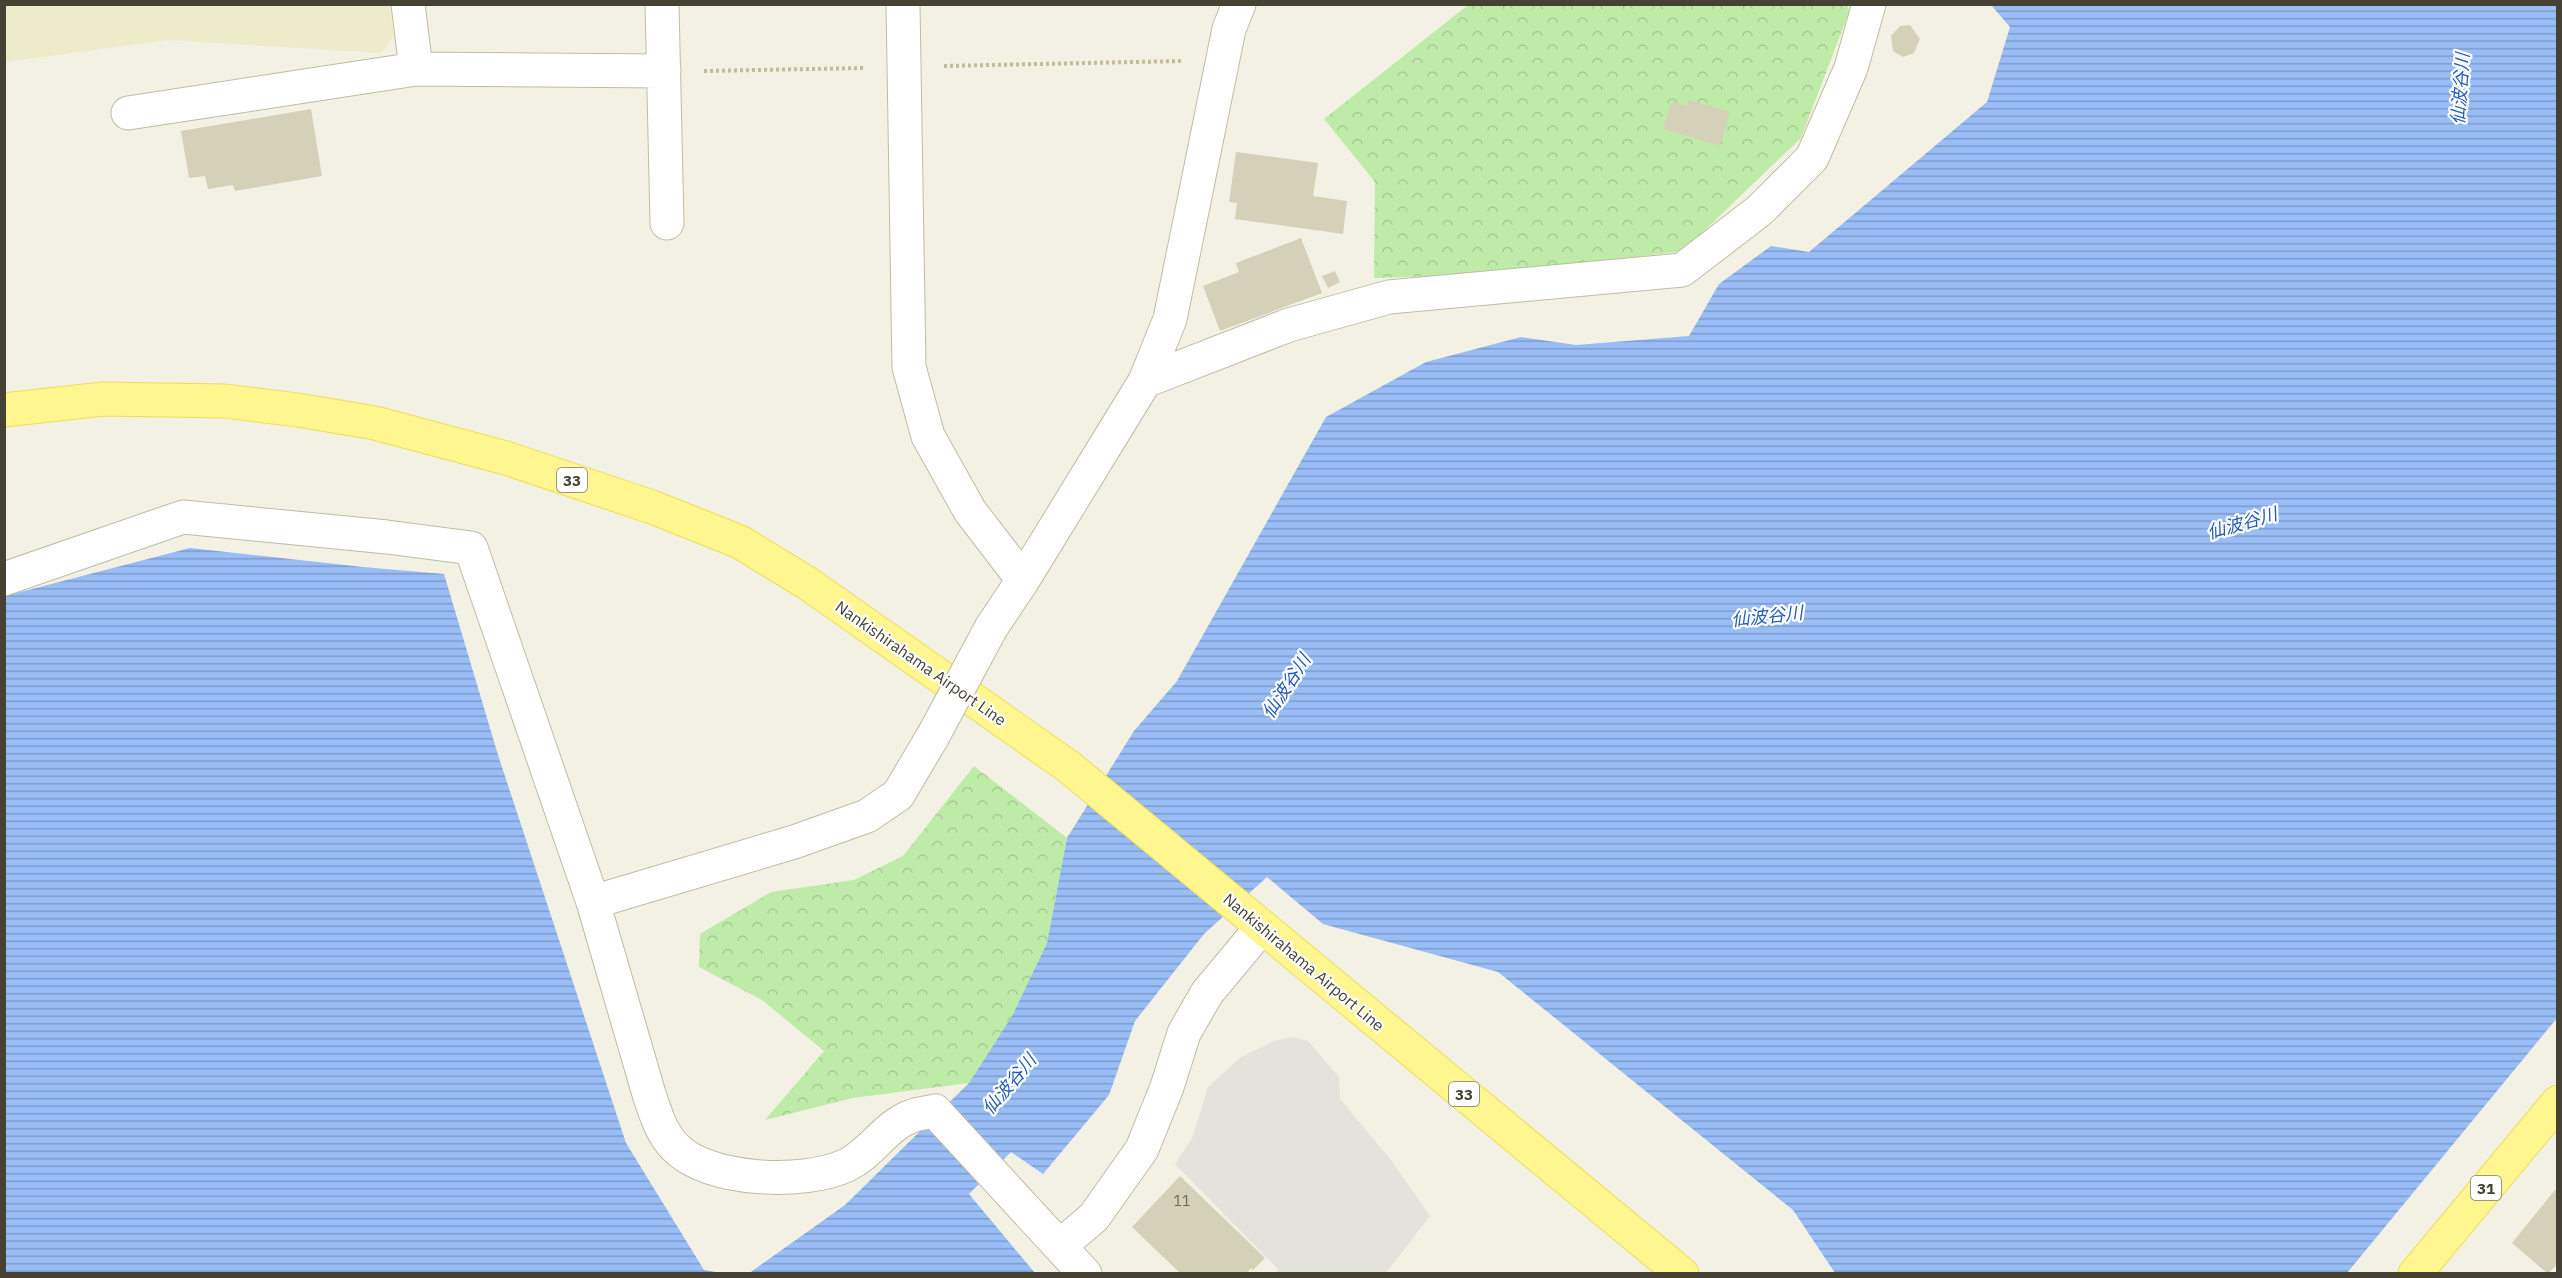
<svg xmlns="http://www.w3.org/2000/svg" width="2562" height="1278" font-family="'IBM Plex Sans','Noto Sans JP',sans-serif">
<defs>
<pattern id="forest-crowns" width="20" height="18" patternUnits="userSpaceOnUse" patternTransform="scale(1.5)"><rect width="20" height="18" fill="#bfeba8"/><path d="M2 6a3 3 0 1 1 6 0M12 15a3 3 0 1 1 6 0" fill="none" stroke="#a6cb91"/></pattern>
<pattern id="water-rules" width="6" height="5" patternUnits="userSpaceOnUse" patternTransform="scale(1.5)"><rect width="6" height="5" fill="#99bdf6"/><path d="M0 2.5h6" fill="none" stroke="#7f9bc8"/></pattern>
</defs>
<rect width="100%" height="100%" fill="#f3f1e3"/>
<path fill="#eeebcb" d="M4,5H389L394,36L381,53L168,40L5,62Z"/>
<path fill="url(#forest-crowns)" d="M1468,5H1848L1849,12L1801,138L1683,251L1499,274L1374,278L1375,182L1324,119Z
M974,766L1067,838L1047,943L1012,1016L969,1083L853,1098L765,1120L824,1051L762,1000L699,967L700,934L771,892L854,880L903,856Z"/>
<path fill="#e3e2dc" d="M1293,1037L1308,1041L1339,1077L1340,1099L1391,1160L1430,1216L1386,1273H1275L1278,1269L1175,1164L1192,1139L1208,1087L1241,1057L1274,1041Z"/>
<path fill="url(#water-rules)" d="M1991,5H2557V1018L2347,1273H1835L1793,1210L1498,972L1323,924L1267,877L1204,934L1135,1021L1109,1095L1043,1174L1011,1152L969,1194L1035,1273L748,1274L845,1205L969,1083L1012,1016L1047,943L1067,838L1134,731L1177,681L1326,417L1426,362L1521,337L1576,345L1689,336L1719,284L1771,246L1809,252L1987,102L2010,27Z
M190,548L363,567L444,574L498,755L626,1143L704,1270L721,1273H5V596Z"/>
<path fill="#d5d0b8" d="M1910,25L1920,39L1914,53L1903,57L1893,51L1891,36L1900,26Z
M1689,100L1730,112L1720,146L1663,129L1672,101L1687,106Z
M311,109L322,176L235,191L233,185L208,189L205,176L189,178L181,131Z
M1236,152L1318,163L1313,196L1347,201L1343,234L1235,219L1237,203L1229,202Z
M1301,238L1322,293L1220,331L1203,286L1239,272L1236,263Z
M1335,271L1340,282L1328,288L1322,276Z
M1180,1176L1265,1258L1253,1270L1251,1268L1246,1274H1181L1132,1227Z
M2555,1190L2558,1192V1263L2548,1274L2512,1243Z"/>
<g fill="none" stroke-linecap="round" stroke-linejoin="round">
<defs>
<path id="street" d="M408,4L416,69
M662,4L667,223
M903,4L909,367L928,436L970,511L1023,580
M128,113L416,69L664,71
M1145,381L1289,325L1389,297L1682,270L1760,210L1812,158L1851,68L1869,4
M4,579L183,517L387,537L471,548L593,902L649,1094C655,1112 661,1133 675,1147C708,1182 805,1185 847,1165C872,1153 886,1125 912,1116C919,1113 928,1113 935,1111L1085,1274
M991,628L1023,580L1145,381L1170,319L1229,29L1239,4
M593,902L794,842L867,816L898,795L933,736
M1060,1246L1094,1217L1142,1149L1167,1087L1184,1033L1207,993L1262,927"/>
<path id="primary" d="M4,410L103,399L225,401L298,410L375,423L506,458L652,507L740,542L807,583L1069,767L1682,1274
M2415,1274L2558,1102"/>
</defs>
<use href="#street" stroke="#bfbca5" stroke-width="35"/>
<use href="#primary" stroke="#edde57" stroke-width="35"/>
<path stroke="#c2bb95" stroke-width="4" stroke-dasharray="3 3" stroke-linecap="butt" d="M944,66L1182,61
M704,71L864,68"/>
<use href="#street" stroke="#fff" stroke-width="33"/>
<use href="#primary" stroke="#fff690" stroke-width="33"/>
<defs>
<path id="street-bridge" d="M933,736L991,628"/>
</defs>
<use href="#street-bridge" stroke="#bfbca5" stroke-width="35" stroke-linecap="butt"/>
<use href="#street-bridge" stroke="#fff" stroke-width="33"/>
</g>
<g text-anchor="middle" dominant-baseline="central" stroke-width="4.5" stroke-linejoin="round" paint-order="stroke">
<g font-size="14" fill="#696654">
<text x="1182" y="1201">11</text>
</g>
<g fill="#fff" stroke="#7d7b70" stroke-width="1.5">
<rect x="557" y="468" width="30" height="24" rx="4.5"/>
<rect x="1449" y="1082" width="30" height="24" rx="4.5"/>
<rect x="2471" y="1176" width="30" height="24" rx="4.5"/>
</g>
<g font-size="15" font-weight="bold" fill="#454233">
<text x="572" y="480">33</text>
<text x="1464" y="1094">33</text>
<text x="2486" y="1188">31</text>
</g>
<g font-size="16" fill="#454233" stroke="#fff">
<text transform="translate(921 663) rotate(35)">Nankishirahama Airport Line</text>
<text transform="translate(1304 962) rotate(40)">Nankishirahama Airport Line</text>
</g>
<g font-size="18" font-style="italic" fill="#245cb9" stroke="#fff">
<text transform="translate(2460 89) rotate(-86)">仙波谷川</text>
<text transform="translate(2242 523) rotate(-16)">仙波谷川</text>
<text transform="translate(1767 616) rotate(-6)">仙波谷川</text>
<text transform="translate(1286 686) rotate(-57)">仙波谷川</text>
<text transform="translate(1009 1084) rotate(-50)">仙波谷川</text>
</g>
</g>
<rect width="2562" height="1278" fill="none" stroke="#454233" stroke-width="12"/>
</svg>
